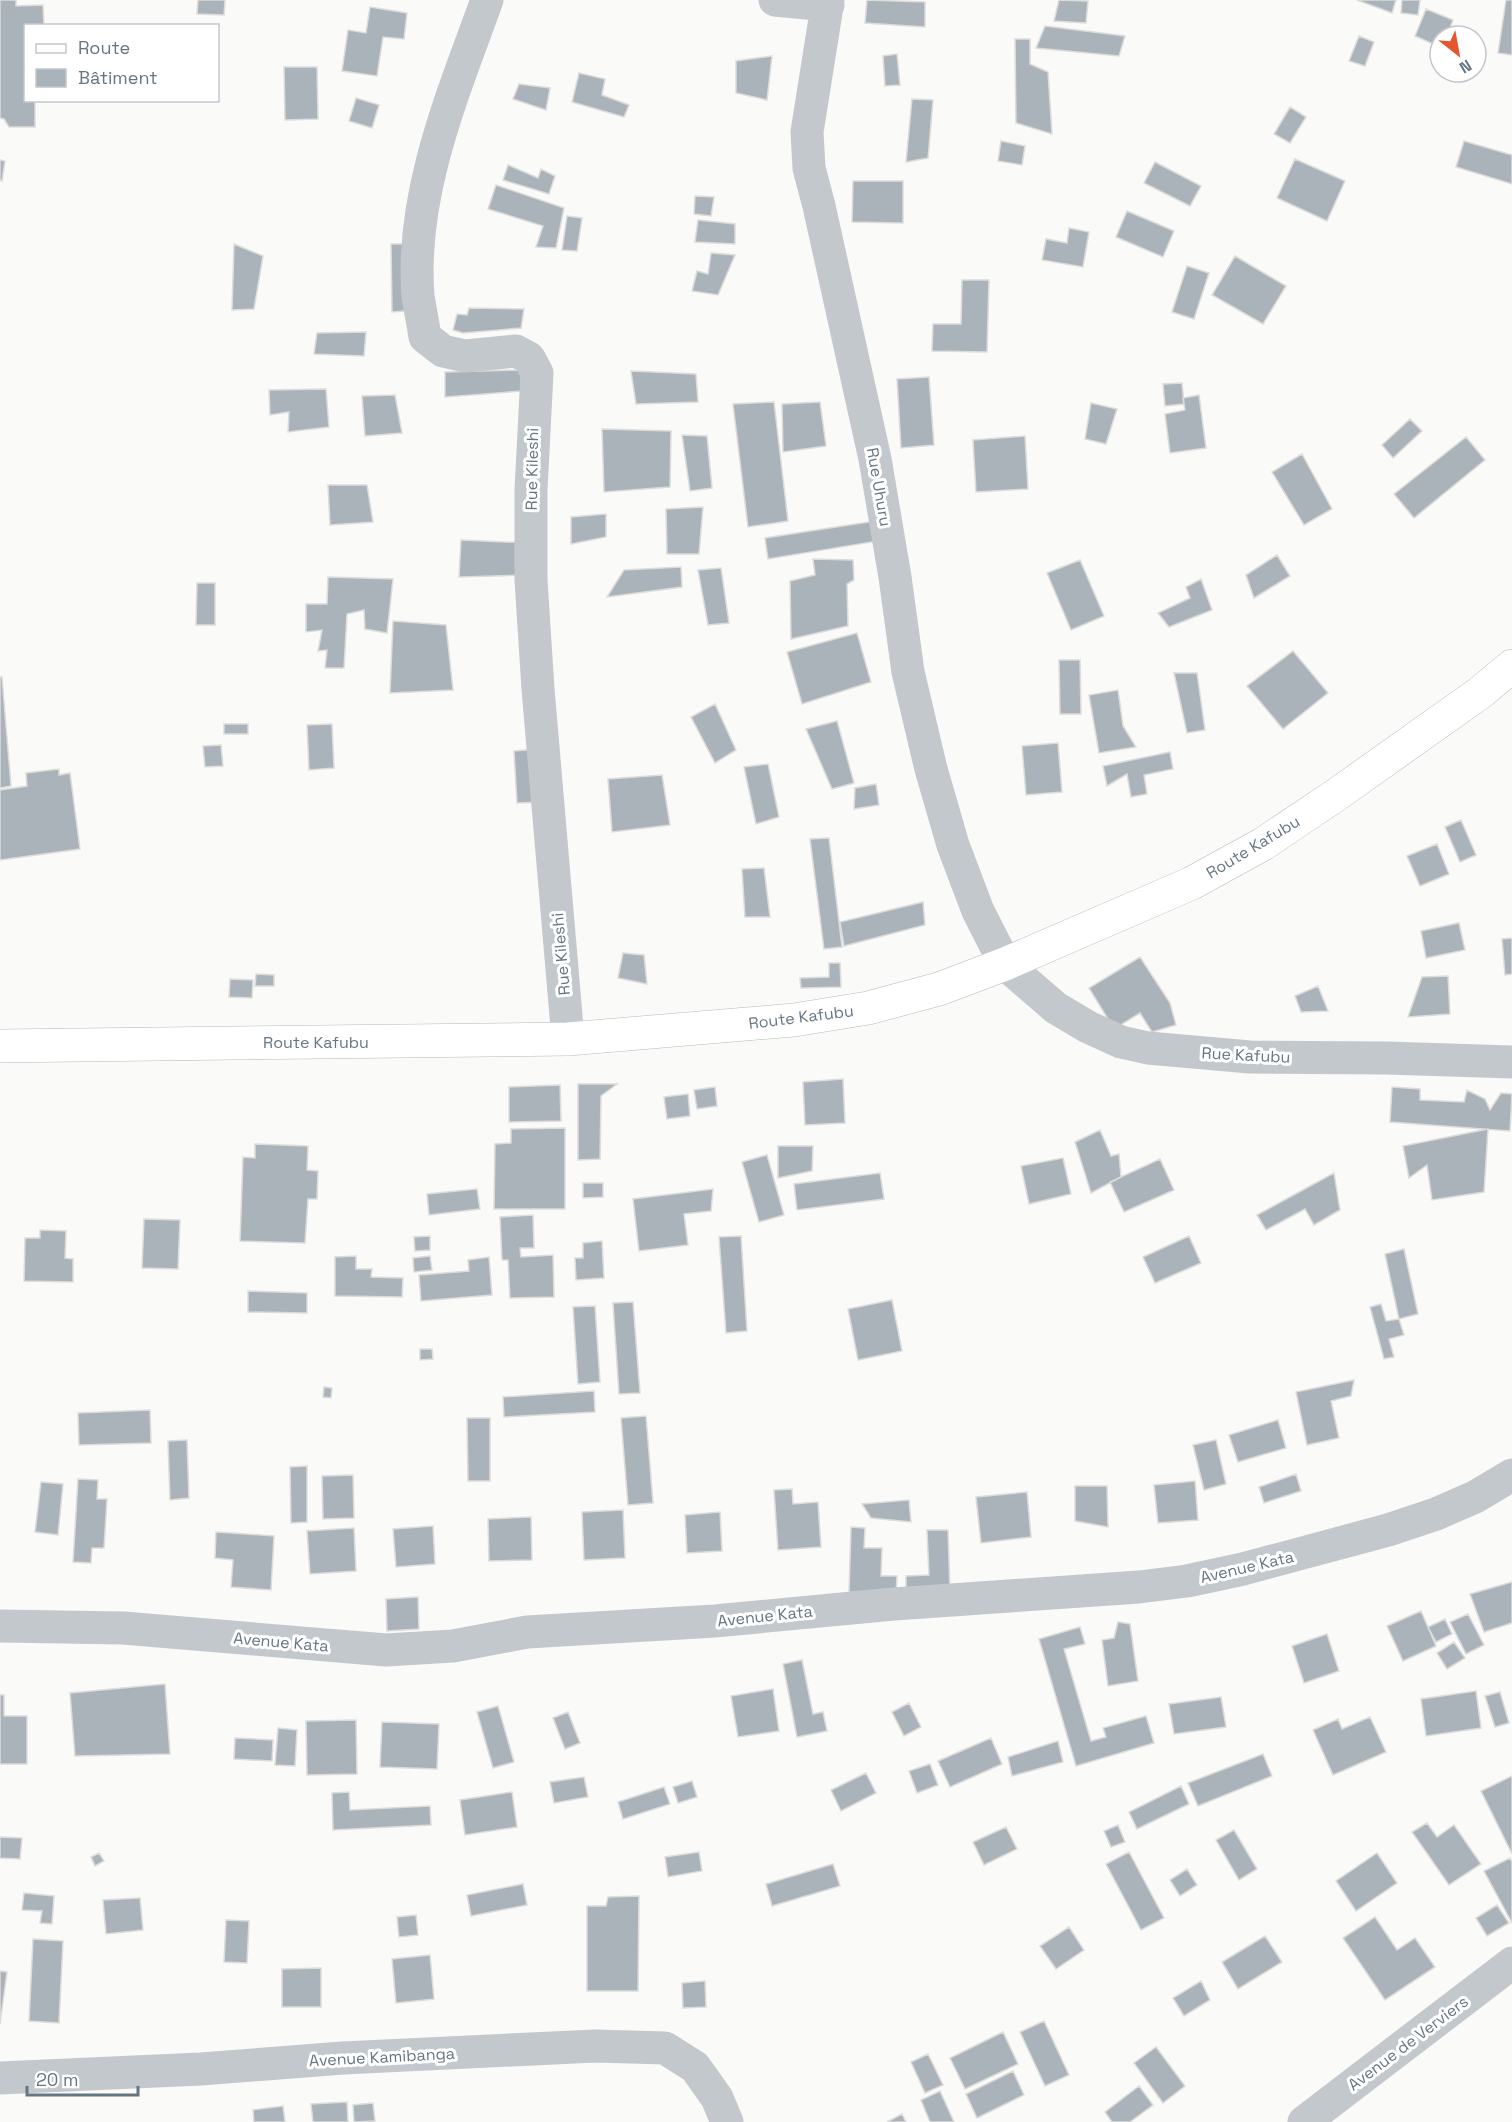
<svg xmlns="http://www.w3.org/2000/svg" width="1512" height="2122" font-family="'Space Grotesk',sans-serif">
<rect width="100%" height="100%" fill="#fafaf8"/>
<path fill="#aab3b9" stroke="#dcdcda" stroke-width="1.5" d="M0,0H16V6L43,5L44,26H26V100H35V127H9L4,119L0,118Z
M198,0H225L224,15L197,14Z
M867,0L925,2V27L865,23Z
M1059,0L1088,1L1086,23L1054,21Z
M1357,0H1396L1392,13Z
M1402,0H1420L1418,15L1401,13Z
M1506,0H1512V55L1498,53Z
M370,7L407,13L404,39L383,37L377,76L342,71L348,30L366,33Z
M1426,9L1453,20L1447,36H1440V47L1415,36Z
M1045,26L1125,36L1119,56L1036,48Z
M1359,36L1374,42L1365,66L1349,61Z
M1015,39H1030V64L1048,72L1052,134L1016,123Z
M897,54L900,85L885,86L883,56Z
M772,56L767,100L736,93V61Z
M284,67H317L318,119L285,120Z
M579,73L605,79L602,95L629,105L624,117L572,102Z
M519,84L550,88L546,110L513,99Z
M356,98L379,105L372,128L349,121Z
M912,99L933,100L928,158L906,162Z
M1290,107L1306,117L1290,143L1274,134Z
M1001,141L1025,146L1022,165L998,161Z
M1464,141L1512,155V184L1456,167Z
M1295,159L1345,181L1327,221L1277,198Z
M0,160L5,161L2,181L0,180Z
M1155,162L1201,186L1190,206L1144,183Z
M508,165L538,178L541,169L555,176L549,194L503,180Z
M853,181H903V223L852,222Z
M496,185L564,208L556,248L536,247L543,226L488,209Z
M695,196L714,197L711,216L694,214Z
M1127,211L1174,231L1163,257L1116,237Z
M567,216L582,218L577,251L562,250Z
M698,220L735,224V244L695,242Z
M1069,228L1089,232L1083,267L1042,260L1046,239L1067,243Z
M234,244L263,256L254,309L232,310Z
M391,244H415L417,310L392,312Z
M711,253L735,255L718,295L692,291L697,271L708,274Z
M1235,256L1286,286L1263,324L1212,295Z
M1187,266L1209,273L1194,319L1172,312Z
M962,280H989L987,352L932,351L933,324H961Z
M469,308L524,309L521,328L463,333L453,330L457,314L467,315Z
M366,332L364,356L314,354L317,333Z
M521,370L522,391L445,397V372Z
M631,371L696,374L698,402L636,404Z
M929,377L934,445L901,448L897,379Z
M1182,383L1184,404L1165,406L1163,384Z
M326,389L329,427L288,432L289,412L270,415L269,390Z
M395,395L402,433L365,436L362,396Z
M1199,395L1206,448L1170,453L1165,414L1185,410L1183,398Z
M774,402L788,521L748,527L733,404Z
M820,402L826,446L783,452L782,404Z
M1091,403L1117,409L1106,444L1085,439Z
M1410,419L1422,431L1393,458L1382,445Z
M602,429L671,431L670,487L604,492Z
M682,435L707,436L712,488L690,491Z
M1025,436L1028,489L976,492L973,440Z
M1466,437L1485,460L1414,518L1394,494Z
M1302,454L1332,509L1304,525L1272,472Z
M328,485H367L373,522L330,525Z
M703,507L699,554H667L666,509Z
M606,514V537L571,544V517Z
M875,521L878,541L768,559L765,538Z
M461,540L528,543L526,575L459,577Z
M1277,555L1290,576L1254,598L1246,575Z
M813,559L853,560L854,580L847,584L848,626L791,639L790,581L815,575Z
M1080,560L1104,616L1071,630L1047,573Z
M681,567L682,587L607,597L624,570Z
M721,568L729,623L708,625L698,570Z
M328,577L393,579L387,633L365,629L364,610L347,614L344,668H325L327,650L318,651L322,630L306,632V604H327Z
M1201,579L1212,610L1169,627L1158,613L1190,598L1186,587Z
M197,583H215V625H196Z
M393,621L446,625L453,690L390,693Z
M857,633L871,682L802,704L787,652Z
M1293,651L1328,693L1283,729L1247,686Z
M1059,660H1080L1081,714H1060Z
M1174,673H1197L1205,730L1187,733Z
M0,677H2L11,786L0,788Z
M1118,690L1123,726L1136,747L1099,753L1089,695Z
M715,704L736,750L715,763L691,717Z
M837,721L854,783L832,789L806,729Z
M224,724H248V734H224Z
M332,724L334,768L309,770L307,725Z
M1058,743L1062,792L1026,795L1022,746Z
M221,745L223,766L205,767L203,746Z
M540,749L543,802L517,803L514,751Z
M1170,752L1173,769L1144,775L1147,794L1131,797L1127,774L1107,786L1103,766Z
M768,764L779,817L756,824L744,767Z
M59,769V775L70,773L80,849L0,860V790L27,786L26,773Z
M662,775L670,825L612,832L608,779Z
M876,784L879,805L854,809L855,788Z
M1461,820L1476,855L1460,862L1445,827Z
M829,838L842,947L824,949L810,839Z
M1437,844L1449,874L1420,886L1407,856Z
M764,868L770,917H745L742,869Z
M923,902L925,925L844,946L840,922Z
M1459,923L1465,950L1426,958L1421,931Z
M1512,938V974L1505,975L1502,939Z
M623,953L644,955L647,984L618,978Z
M1140,957L1170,1003L1176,1025L1152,1032L1140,1013L1114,1029L1089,988Z
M829,963H840L841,987L801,988L800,978L829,977Z
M256,974L274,975V986H255Z
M1448,976L1450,1014L1408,1017L1422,977Z
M230,979L253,980L252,998L229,997Z
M1318,986L1328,1011L1301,1012L1295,996Z
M843,1079L845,1123L805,1125L803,1082Z
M578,1084H617L601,1096L600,1159L578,1160Z
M560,1085L561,1121L509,1122V1087Z
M715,1087L717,1106L697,1109L694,1090Z
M1392,1087L1420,1089V1100L1464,1102L1467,1090L1485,1099L1490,1110L1501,1093L1512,1094L1510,1131L1390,1122Z
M688,1094L690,1116L667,1119L664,1097Z
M565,1128V1209H494L495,1144L511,1143V1129Z
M1488,1129L1484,1192L1432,1200L1427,1165L1409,1178L1403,1146Z
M1100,1130L1111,1156L1119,1154L1121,1177L1091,1193L1075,1142Z
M255,1144L308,1146L307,1170L318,1171L317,1199H308L305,1243L240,1241L243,1157L255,1158Z
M778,1146H813L812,1171L778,1178Z
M767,1155L784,1215L759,1222L742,1162Z
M1063,1158L1071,1194L1029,1204L1021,1166Z
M1160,1159L1174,1190L1124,1212L1110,1182Z
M880,1173L884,1199L797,1210L794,1184Z
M1334,1173L1340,1210L1314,1225L1305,1209L1266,1230L1257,1215Z
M583,1183H603V1197L583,1198Z
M477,1189L480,1209L429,1215L427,1194Z
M713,1189L711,1211L684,1214L688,1245L639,1251L633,1199Z
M533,1215L534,1248H520L521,1257L553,1255L554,1297L510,1298L508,1260H502L500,1217Z
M144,1219L180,1220L178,1269L142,1268Z
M40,1230L66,1231L65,1258L73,1259V1282L24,1281L25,1238H40Z
M430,1236V1250L415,1251L414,1237Z
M741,1236L747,1331L726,1333L719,1237Z
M1189,1236L1201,1263L1155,1283L1143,1257Z
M602,1241L604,1278L576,1280L575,1258H583V1243Z
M1404,1249L1418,1314L1399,1319L1385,1254Z
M356,1256V1269H372L371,1277L403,1278L402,1297L335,1296V1257Z
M430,1256L432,1270L414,1272L413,1258Z
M489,1257L492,1295L421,1301L419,1275L469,1271L468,1260Z
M248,1291L307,1293V1313L248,1312Z
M892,1300L902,1351L858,1360L848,1309Z
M633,1302L640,1393L619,1394L613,1303Z
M1381,1304L1386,1321L1399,1319L1404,1335L1389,1339L1394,1357L1384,1359L1370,1307Z
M595,1306L600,1382L578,1384L573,1307Z
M420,1349H432L433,1359L420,1360Z
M1354,1380L1351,1396L1331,1401L1339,1438L1307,1445L1296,1392Z
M324,1387L332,1388L331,1398L323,1397Z
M594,1391L595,1412L504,1417L503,1397Z
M150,1410L151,1443L79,1445L78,1413Z
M646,1416L653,1503L628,1505L621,1418Z
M467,1418H490V1481H468Z
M1278,1420L1286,1448L1238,1462L1229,1435Z
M187,1440L189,1498L170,1500L168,1441Z
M1216,1440L1226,1484L1204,1490L1193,1445Z
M307,1466V1522L291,1523L290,1467Z
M1296,1474L1301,1491L1264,1503L1259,1487Z
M353,1475L354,1518L323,1519L322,1476Z
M78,1479L98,1480L97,1499H107L104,1548H92L91,1563L73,1562Z
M1195,1481L1198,1520L1158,1523L1154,1485Z
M41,1482L63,1484L58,1535L35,1532Z
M1075,1486H1107L1108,1527L1075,1521Z
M792,1489L793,1504L818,1502L821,1547L778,1550L774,1490Z
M1027,1492L1031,1537L981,1543L976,1497Z
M909,1500L911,1522L871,1518L862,1504Z
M623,1510L625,1558L584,1560L582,1512Z
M720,1512L722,1551L687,1553L685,1515Z
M531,1517L532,1560L489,1561L488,1519Z
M433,1526L435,1564L396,1567L393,1529Z
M851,1527L865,1528L864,1548H882L881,1576H897L896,1593L849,1592Z
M354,1528L356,1571L310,1574L307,1531Z
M927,1530H948L950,1592L906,1593V1576L929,1575Z
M216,1532L274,1536L271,1590L231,1587L233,1560L215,1558Z
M1512,1582V1623L1484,1632L1470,1594Z
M418,1597L419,1629L387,1631L386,1599Z
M1421,1611L1436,1646L1403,1661L1387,1626Z
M1468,1614L1484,1645L1466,1654L1450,1622Z
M1445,1619L1452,1634L1436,1642L1428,1627Z
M1118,1622L1130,1624L1138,1681L1108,1686L1102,1640L1114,1638Z
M1080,1627L1085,1644L1064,1649L1091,1741L1106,1737L1103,1728L1146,1716L1154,1743L1076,1766L1039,1639Z
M1327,1634L1339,1671L1304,1683L1292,1646Z
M1454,1642L1465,1658L1447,1669L1437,1653Z
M802,1660L813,1714L823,1712L827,1731L797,1737L783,1664Z
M165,1684L170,1754L75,1756L70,1693Z
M773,1689L779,1731L738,1737L731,1696Z
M1476,1691L1481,1728L1426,1736L1421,1699Z
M1500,1692L1509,1723L1495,1727L1485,1696Z
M0,1695H4V1716H27V1764H0Z
M1221,1697L1226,1727L1174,1734L1169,1704Z
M909,1703L921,1727L904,1736L892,1712Z
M498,1706L514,1762L493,1768L477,1712Z
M568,1712L580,1743L565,1749L553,1718Z
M1370,1717L1386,1752L1333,1775L1313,1730L1338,1719L1342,1729Z
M356,1720L357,1774L307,1775L306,1721Z
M382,1722L439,1724L437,1769L380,1767Z
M278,1728L297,1730L295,1766L275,1765Z
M235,1738L273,1740L272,1761L234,1759Z
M991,1738L1002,1764L950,1787L938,1761Z
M1058,1741L1063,1762L1012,1776L1008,1757Z
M1263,1754L1272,1776L1198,1806L1188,1783Z
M930,1764L938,1785L917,1793L909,1771Z
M866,1773L876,1793L841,1811L831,1790Z
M1512,1776V1854L1481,1791Z
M584,1777L588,1797L554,1803L550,1782Z
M692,1781L697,1797L678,1803L673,1787Z
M1181,1786L1189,1804L1137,1829L1129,1812Z
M664,1787L670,1804L623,1819L618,1802Z
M349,1792L350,1810L430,1806L431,1825L333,1830L332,1793Z
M512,1792L517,1827L465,1835L460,1800Z
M1427,1823L1437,1837L1454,1825L1481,1864L1449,1885L1412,1832Z
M1118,1825L1125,1842L1111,1847L1104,1831Z
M1006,1827L1017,1849L984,1865L973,1842Z
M1234,1830L1257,1869L1239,1880L1216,1840Z
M0,1837L22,1838L20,1859L0,1858Z
M699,1852L702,1871L668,1877L665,1857Z
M1129,1852L1164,1918L1141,1930L1106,1864Z
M99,1853L104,1861L95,1866L91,1857Z
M1377,1853L1397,1883L1356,1911L1336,1881Z
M1510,1858L1512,1862V1923L1484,1871Z
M833,1864L840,1886L772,1906L766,1884Z
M1187,1869L1197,1885L1180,1896L1170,1880Z
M523,1884L527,1905L471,1916L467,1895Z
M24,1893L54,1896L52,1924L40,1923L42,1911L22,1910Z
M639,1896L638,1991H587V1906H606L608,1897Z
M140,1898L143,1930L106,1934L103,1900Z
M1497,1905L1509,1923L1487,1936L1476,1918Z
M416,1915L418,1935L399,1937L397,1917Z
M1375,1917L1397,1950L1415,1938L1435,1967L1385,2000L1343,1938Z
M226,1920L249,1921L247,1963L224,1962Z
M1069,1927L1084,1950L1056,1969L1040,1946Z
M1265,1936L1282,1962L1238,1989L1222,1962Z
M33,1939L63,1941L59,2023L29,2021Z
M430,1955L434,1999L396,2003L392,1959Z
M321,1968V2007H282V1969Z
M0,1971L7,1972L0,2024Z
M705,1981L706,2007L683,2008L682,1983Z
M1201,1981L1210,2000L1184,2016L1173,1998Z
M1044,2021L1069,2075L1045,2086L1020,2032Z
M1003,2032L1018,2064L965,2089L950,2058Z
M1156,2047L1185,2086L1163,2103L1134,2063Z
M928,2054L943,2085L925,2093L911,2062Z
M1013,2071L1024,2095L977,2118L966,2094Z
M1139,2086L1153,2105L1130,2122H1112L1105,2112Z
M940,2091L954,2122H930L921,2100Z
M347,2102L348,2122H313L311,2104Z
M373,2103L375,2121L354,2122L353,2105Z
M283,2106L285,2122H254L253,2110Z
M902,2114L906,2122H887Z"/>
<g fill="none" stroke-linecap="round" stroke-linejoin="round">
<defs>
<path id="major" d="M0,1046L568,1039L794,1020L868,1008L939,989L1005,964L1192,883L1263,844L1336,795L1481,692L1512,666"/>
</defs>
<use href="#major" stroke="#b5babe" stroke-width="34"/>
<path stroke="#c3c8cc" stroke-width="33" d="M487,0C453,94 410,194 418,296C420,309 423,323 425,337L443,351L465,356L516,351L529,358L537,373L531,490V580L538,689L568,1039
M775,0L828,5
M828,0L807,132L809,168L819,206L875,459L895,577L908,672L931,769L953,845L978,911L1005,964L1056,1008L1088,1027L1121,1042L1148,1048L1250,1057L1387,1058L1512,1062
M0,1626L123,1628L386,1650L453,1646L527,1632L715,1621L894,1604L1139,1587L1187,1581L1243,1569L1388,1530L1436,1514L1475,1497L1512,1475
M0,2078L201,2069L343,2058L595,2046L665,2048L695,2067L717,2098L727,2122
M1304,2122L1512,1963"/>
<use href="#major" stroke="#fff" stroke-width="33"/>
</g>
<g text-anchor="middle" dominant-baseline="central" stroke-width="6" stroke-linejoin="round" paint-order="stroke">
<g font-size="16" fill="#657683" stroke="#fff">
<text transform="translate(532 469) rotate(-89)">Rue Kileshi</text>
<text transform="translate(879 487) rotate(80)">Rue Uhuru</text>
<text transform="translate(1253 847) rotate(-31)">Route Kafubu</text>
<text transform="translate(561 954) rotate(-95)">Rue Kileshi</text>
<text transform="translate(801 1017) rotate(-7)">Route Kafubu</text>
<text x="316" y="1042">Route Kafubu</text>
<text transform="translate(1246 1055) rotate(3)">Rue Kafubu</text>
<text transform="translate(1247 1567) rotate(-13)">Avenue Kata</text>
<text transform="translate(765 1616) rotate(-6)">Avenue Kata</text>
<text transform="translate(281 1642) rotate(5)">Avenue Kata</text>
<text transform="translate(1408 2043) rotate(-37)">Avenue de Verviers</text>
<text transform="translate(382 2057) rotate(-3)">Avenue Kamibanga</text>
</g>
</g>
<rect x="24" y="24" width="195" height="78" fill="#ffffff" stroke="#c1c8cd" stroke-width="1.5"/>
<rect x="36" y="44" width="30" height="9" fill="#ffffff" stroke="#c1c8cd" stroke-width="1.5"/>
<text x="78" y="54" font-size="18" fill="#657683">Route</text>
<rect x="36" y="69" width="30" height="18" fill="#aab3b9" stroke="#c1c8cd" stroke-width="1.5"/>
<text x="78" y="84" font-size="18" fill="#657683">Bâtiment</text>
<g transform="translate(1458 54) rotate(149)"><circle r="28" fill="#ffffff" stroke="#c1c8cd" stroke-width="1.5"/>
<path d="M0-4.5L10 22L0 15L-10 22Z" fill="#e4572e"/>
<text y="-9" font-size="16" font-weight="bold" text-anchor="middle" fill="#657683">N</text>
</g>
<path d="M27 2086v9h111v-9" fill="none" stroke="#657683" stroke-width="3"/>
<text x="36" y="2086" font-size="18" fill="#657683" stroke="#ffffff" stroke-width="4.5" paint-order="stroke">20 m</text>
</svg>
